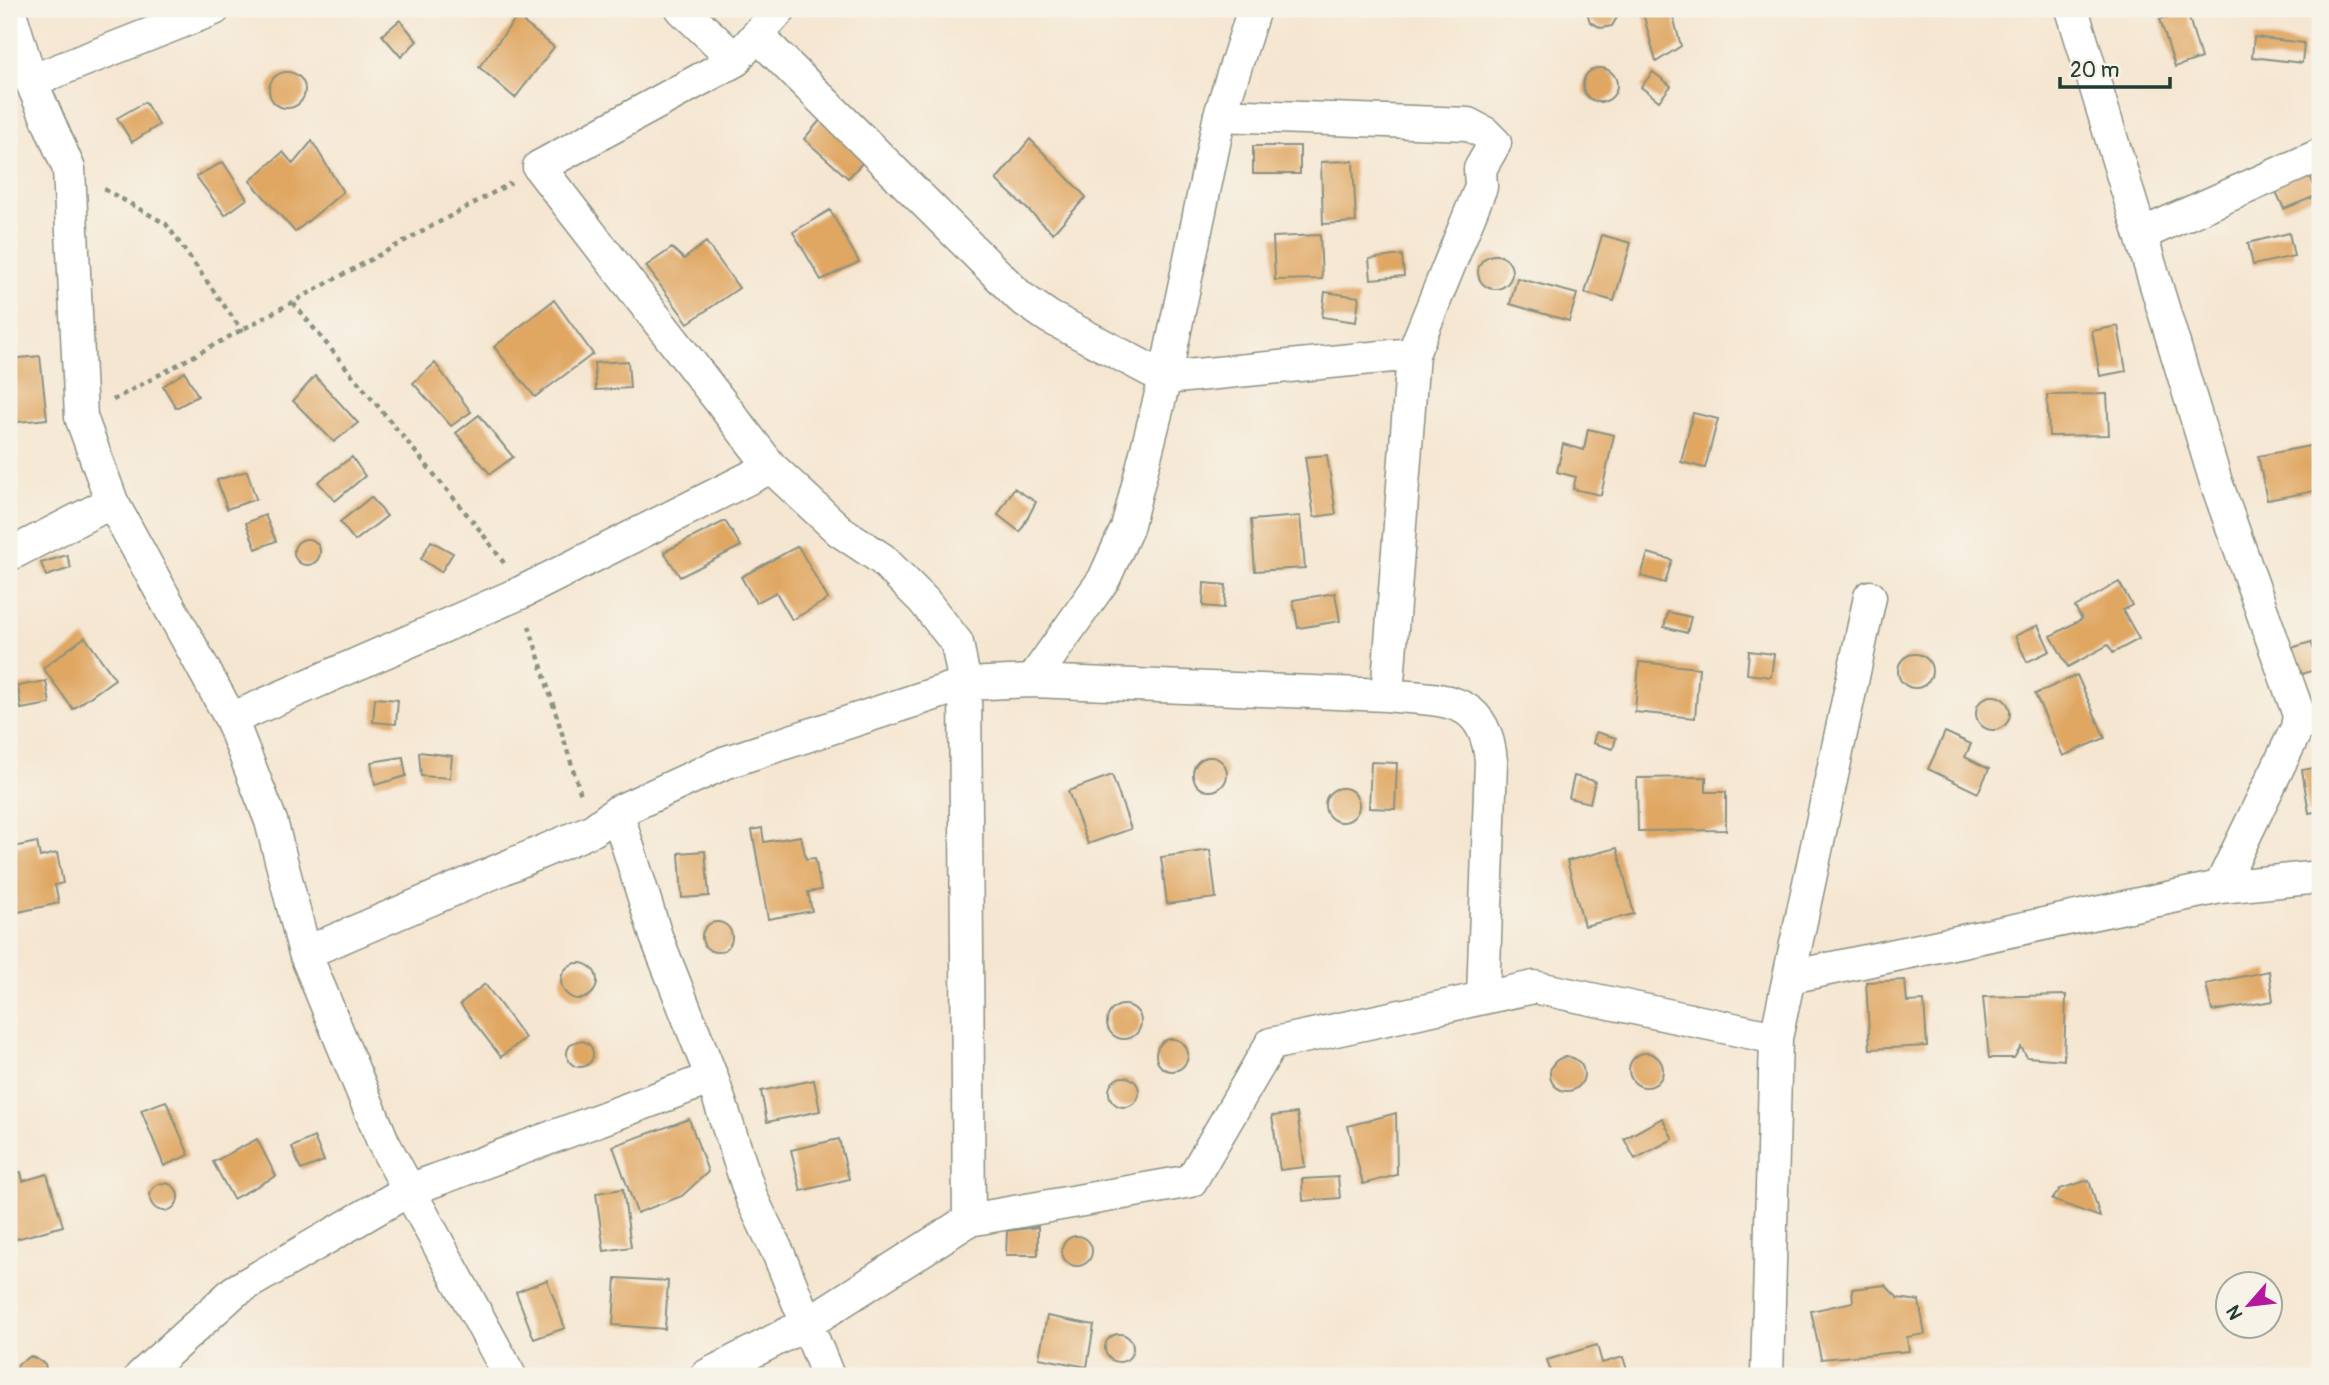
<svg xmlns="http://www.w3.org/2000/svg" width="2329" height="1385" font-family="Pangolin,sans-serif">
<rect width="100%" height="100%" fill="#f7f3e8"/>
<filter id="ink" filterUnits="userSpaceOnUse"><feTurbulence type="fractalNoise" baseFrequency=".0143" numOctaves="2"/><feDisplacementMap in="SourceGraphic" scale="14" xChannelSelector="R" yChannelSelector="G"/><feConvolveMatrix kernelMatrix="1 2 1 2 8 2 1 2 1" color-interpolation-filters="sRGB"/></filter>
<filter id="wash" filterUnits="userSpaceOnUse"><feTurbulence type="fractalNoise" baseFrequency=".00686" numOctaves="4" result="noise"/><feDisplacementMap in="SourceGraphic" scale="28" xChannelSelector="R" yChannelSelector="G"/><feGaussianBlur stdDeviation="1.57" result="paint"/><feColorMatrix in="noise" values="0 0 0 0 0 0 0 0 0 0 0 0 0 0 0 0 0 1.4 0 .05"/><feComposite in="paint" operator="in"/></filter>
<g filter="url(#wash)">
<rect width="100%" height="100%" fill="#f5e6d1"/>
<g id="blocks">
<path fill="#e0a763" d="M1586,9H1620V12L1612,26L1601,28L1590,22Z
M1642,9H1671L1681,46L1656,62Z
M2187,11L2201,58L2175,67L2160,19Z
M517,17L554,47L515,98L479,67Z
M400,20L417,41L401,57L382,35Z
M2254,37L2304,43L2302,63L2252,57Z
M1583 85a17 17 0 1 1 34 0a17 17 0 1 1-34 0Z
M1653,72L1671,86L1659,101L1641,87Z
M269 90a18 18 0 1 1 36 0a18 18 0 1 1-36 0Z
M145,102L159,125L132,142L117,118Z
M822,118L866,159L848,178L804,139Z
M1030,139L1086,197L1053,233L996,180Z
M312,141L343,192L295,232L250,181L283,152L293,164Z
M1253,146H1300V174H1253Z
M1353,161L1356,222L1323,224L1321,162Z
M223,162L247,199L225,215L196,176Z
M2308,171L2318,195L2284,209L2273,185Z
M830,210L859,262L821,280L793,232Z
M2289,233L2294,256L2253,265L2248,243Z
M1320,235L1322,279L1275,280L1273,237Z
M1602,235L1631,243L1614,301L1585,293Z
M706,242L739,288L688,323L646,266L672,248L684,259Z
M1402,255L1404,276L1371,279L1369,259Z
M1478 272a17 17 0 1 1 34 0a17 17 0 1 1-34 0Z
M1517,278L1577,294L1569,321L1510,304Z
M1325,292L1359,297L1356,322L1322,317Z
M554,300L593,354L535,397L494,347Z
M2118,326L2126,371L2100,376L2092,331Z
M40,356L47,419L9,423V359Z
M628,361L630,388L596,390L594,363Z
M435,363L471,412L451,426L413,383Z
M185,372L198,396L176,408L163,386Z
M315,376L358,423L334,442L293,401Z
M2107,394L2109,435L2049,436L2047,395Z
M1693,413L1718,419L1705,468L1681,462Z
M479,415L513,457L490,474L456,433Z
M1588,429L1614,435L1601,495L1573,489L1576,477L1557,472L1563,444L1584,450Z
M2320,444V490L2267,500L2258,456Z
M1327,455L1336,514L1314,517L1305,457Z
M352,457L365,476L335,501L318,482Z
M247,471L256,499L227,509L217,480Z
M1014,488L1036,502L1020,532L998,515Z
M371,497L387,516L355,541L340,522Z
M265,515L276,541L256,549L246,523Z
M1300,516L1305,568L1255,571L1251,520Z
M725,521L741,546L680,577L664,552Z
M294 552a13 13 0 1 1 26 0a13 13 0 1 1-26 0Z
M431,541L453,553L441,572L421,559Z
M798,546L828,599L792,620L776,592L756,603L741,577Z
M1648,553L1672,560L1665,583L1641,576Z
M67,555L71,568L46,576L41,563Z
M2119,582L2132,605L2123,610L2139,639L2113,653L2108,645L2068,667L2051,636L2082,619L2075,607Z
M1204,583L1226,585L1224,608L1203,606Z
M1335,593L1340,621L1298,628L1293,600Z
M1668,612L1691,617L1687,633L1664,627Z
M2038,625L2050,651L2027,662L2015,636Z
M85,637L115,679L73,709L43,668Z
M2311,642L2320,668L2294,677L2285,650Z
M1749,651L1774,654L1771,677L1747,674Z
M1898 671a17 17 0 1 1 34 0a17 17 0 1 1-34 0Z
M1639,662L1699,668L1695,718L1635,712Z
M2077,675L2105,738L2063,756L2035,694Z
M46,681L50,704L21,709L18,686Z
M1976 713a17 17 0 1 1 34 0a17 17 0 1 1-34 0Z
M375,698L398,700L396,724L373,722Z
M1596,732L1616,738L1613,749L1593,743Z
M1945,732L1971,744L1965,757L1989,769L1978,793L1928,769Z
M419,752L452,756L450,778L421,776Z
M1193 774a17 17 0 1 1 34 0a17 17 0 1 1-34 0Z
M403,757L406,776L375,785L371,762Z
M1371,762L1397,763L1395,809L1369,808Z
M2320,767V811L2309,813L2302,770Z
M1112,775L1131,829L1088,844L1068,791Z
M1574,776L1595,781L1590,803L1569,798Z
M1706,777V792H1726V830L1638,831L1637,778Z
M1325 805a17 17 0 1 1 34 0a17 17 0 1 1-34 0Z
M762,828L764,842L801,836L806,859L815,858L821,890L808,892L812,911L768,919L752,830Z
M37,842L40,857L57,853L63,883L55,885L59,903L14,913L9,889V848Z
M1617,848L1634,914L1584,926L1567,861Z
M1210,850L1216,898L1167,904L1161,857Z
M705,851L709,896L682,898L679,853Z
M702 937a15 15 0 1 1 30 0a15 15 0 1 1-30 0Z
M561 981a18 18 0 1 1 36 0a18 18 0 1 1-36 0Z
M2269,971L2273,1001L2212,1011L2206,984Z
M1905,980L1907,1002L1924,1001L1927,1046L1870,1049L1866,982Z
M485,984L525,1038L501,1057L460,1004Z
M2066,995L2064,1060L2027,1057L2021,1047L2014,1058H1989L1983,997Z
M1107 1022a17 17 0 1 1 34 0a17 17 0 1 1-34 0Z
M1156 1055a16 16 0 1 1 32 0a16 16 0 1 1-32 0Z
M567 1054a13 13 0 1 1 26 0a13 13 0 1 1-26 0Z
M1629 1070a17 17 0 1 1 34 0a17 17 0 1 1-34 0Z
M1550 1074a17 17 0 1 1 34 0a17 17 0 1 1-34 0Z
M1109 1092a15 15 0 1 1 30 0a15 15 0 1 1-30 0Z
M814,1080L820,1111L767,1122L761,1091Z
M166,1101L189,1155L164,1166L141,1110Z
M1297,1113L1305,1167L1280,1170L1272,1116Z
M1396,1113L1397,1175L1363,1184L1348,1126Z
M1662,1118L1673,1139L1635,1159L1624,1139Z
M689,1119L708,1172L682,1196L637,1213L613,1146Z
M314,1137L324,1161L301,1170L292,1147Z
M257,1139L276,1176L233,1199L213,1162Z
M839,1139L849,1179L801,1191L791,1150Z
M21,1172L23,1181L47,1174L63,1226L9,1241V1175Z
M1338,1177L1340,1198L1303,1201L1302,1179Z
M2089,1180L2100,1217L2052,1200L2060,1189Z
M150 1197a14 14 0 1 1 28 0a14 14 0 1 1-28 0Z
M623,1189L631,1247L604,1251L596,1193Z
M1038,1227V1255H1006L1007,1231Z
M1062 1251a15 15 0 1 1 30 0a15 15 0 1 1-30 0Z
M616,1278L668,1281L665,1329L613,1325Z
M547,1280L565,1328L534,1339L516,1292Z
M1885,1285L1898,1298L1919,1301L1925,1334L1907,1337L1909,1351L1821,1359L1811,1311L1853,1302L1852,1289Z
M1047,1316L1094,1325L1087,1367L1039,1358Z
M1105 1348a14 14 0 1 1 28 0a14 14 0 1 1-28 0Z
M1597,1345L1602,1363L1623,1357L1628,1373L1552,1376L1547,1360Z
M31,1356L45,1364L47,1376H16L18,1364Z"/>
</g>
</g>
<g filter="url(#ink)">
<use href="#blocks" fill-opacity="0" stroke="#8a9282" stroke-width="2"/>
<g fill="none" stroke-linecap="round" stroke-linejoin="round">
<defs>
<path id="minor" d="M9,9L31,81L69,169L81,417L112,502L231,719L271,821L305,953L384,1144L510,1376
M2072,9L2216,482L2299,715L2297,728L2220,887
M757,35L1020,297L1049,317L1165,378L1413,354
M743,51L780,9
M31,81L214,9
M1220,115L1468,124L1485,133L1495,143L1480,169L1481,187L1413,354L1387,695C1441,701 1485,693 1491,761L1483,998
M2142,234L2320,155
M9,555L112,502
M1032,681L1387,695
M231,719L520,593L771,467
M617,812L656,936L712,1078L752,1199L779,1255L828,1376
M305,953L593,830L617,812L724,763L965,684L957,643L924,601L882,559L840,531L771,467L539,167L736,60L682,9
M1790,977L2220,887L2320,877
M1776,1038L1870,597
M969,1220L965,684L1032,681L1104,579L1127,528L1165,378L1220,115L1254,9
M141,1376L235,1291L409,1190L712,1078
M706,1376L808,1323L969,1220L1191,1181L1271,1044L1534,987L1776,1038L1767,1376"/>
</defs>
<use href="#minor" stroke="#8a9282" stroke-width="35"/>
<path stroke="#8a9282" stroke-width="4.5" stroke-dasharray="5 5" stroke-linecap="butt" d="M104,189L166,224L243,332
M293,303L479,529L504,563
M113,400L511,183
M529,626L581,795"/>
<use href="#minor" stroke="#fff" stroke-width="32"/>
</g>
</g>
<rect width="2329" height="1385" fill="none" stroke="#f7f3e8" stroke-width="35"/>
<g transform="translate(2249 1305) rotate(242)"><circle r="33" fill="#f7f3e8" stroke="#a1aaa0" stroke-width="2"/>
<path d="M0-5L12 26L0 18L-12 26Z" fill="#b5179e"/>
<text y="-10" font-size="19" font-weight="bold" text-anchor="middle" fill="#1f3d34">N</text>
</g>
<path d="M2060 77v10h110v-10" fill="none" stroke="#1f3d34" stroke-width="3.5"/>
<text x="2070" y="77" font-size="21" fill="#1f3d34" stroke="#f7f3e8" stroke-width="5" paint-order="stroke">20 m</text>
</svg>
